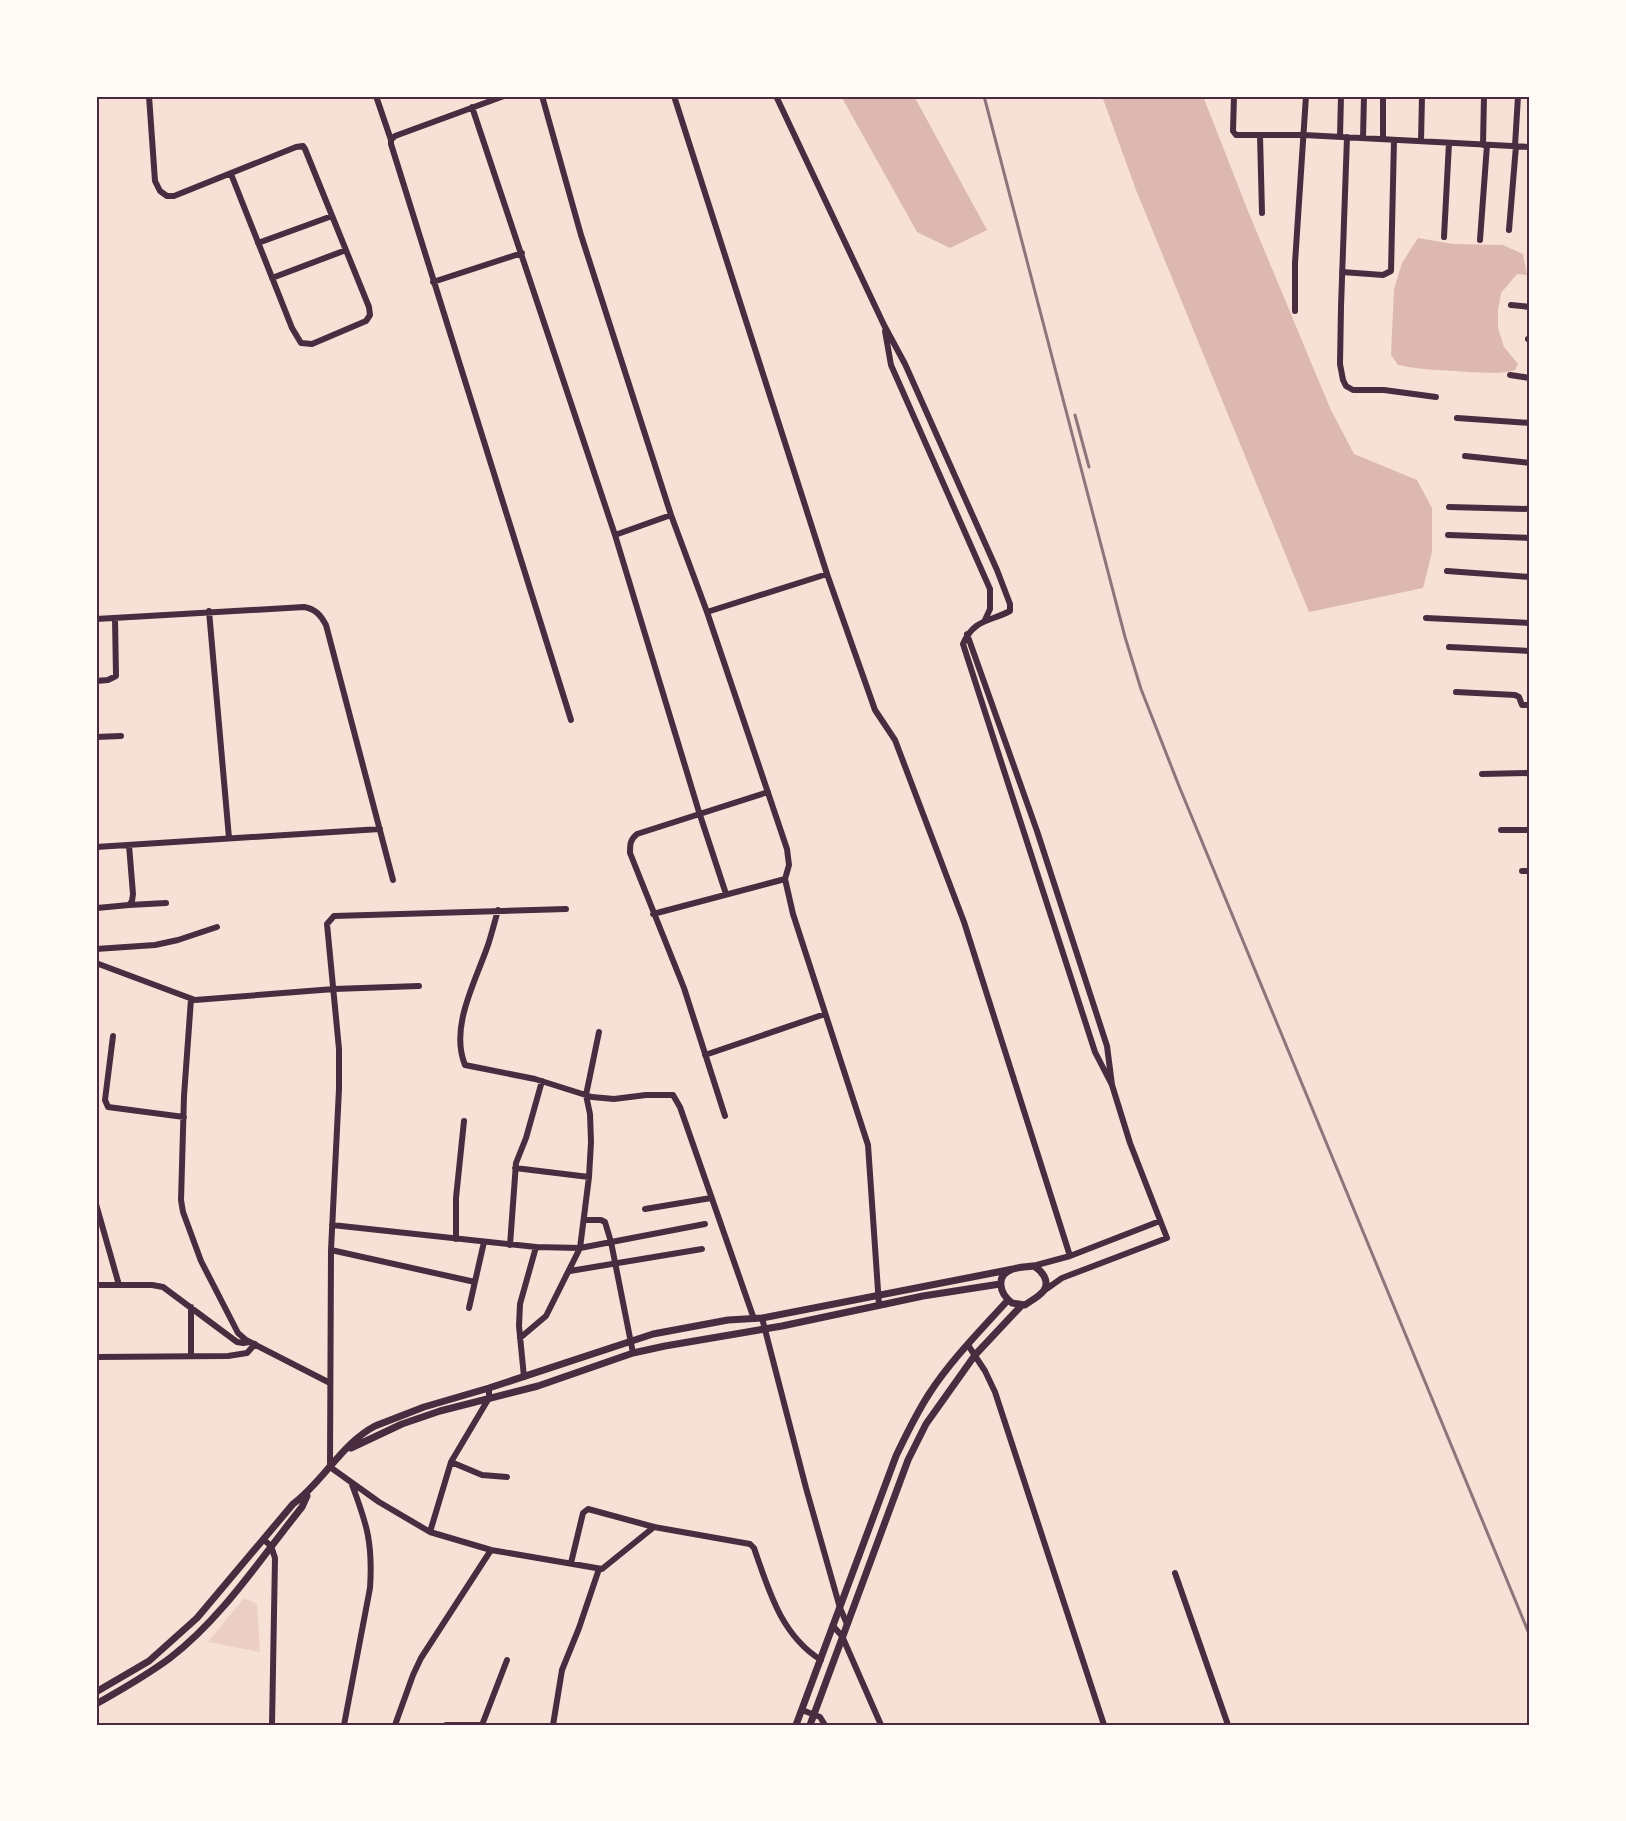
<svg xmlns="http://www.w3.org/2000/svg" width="1626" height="1821" font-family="Inter,sans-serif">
<rect width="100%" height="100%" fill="#f7e1d7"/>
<path fill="#ebcfc5" d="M244,1598L257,1604L260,1652L208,1642Z"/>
<path fill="#dcb8b0" d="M841,96H914L987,230L950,248L917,232Z
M1102,96H1203L1248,211L1330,408L1354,454L1417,480L1432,508V552L1423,588L1309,612L1136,190Z
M1418,238L1453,244L1503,245L1523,254L1527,275L1517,274L1501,293L1498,310V328L1504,347L1518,364L1515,370C1499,375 1485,372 1468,372C1444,370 1422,370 1398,365L1391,355L1394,289L1402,263Z"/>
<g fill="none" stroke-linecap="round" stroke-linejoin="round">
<path stroke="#4a2c40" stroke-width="6" d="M149,96L155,181L160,191L167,196H174L296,147L303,146L305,149L369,307L370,315L366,321L312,344L301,343L292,328L231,174
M376,96L391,140
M504,96L395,136L391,140V144L571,720
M542,96L581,235L671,515L707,612L787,849L789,865L785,879L793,914L868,1145L879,1305
M674,96L827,574L875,710L895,740L964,922L1070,1256
M776,96L884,325L905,364L997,570L1010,604V611C989,622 974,619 963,644L1095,1052L1112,1085
M1234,96L1233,131L1236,135H1304L1530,147
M472,107L615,535L699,812L726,894
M1260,135L1262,213
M1340,137L1341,96
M1347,137L1341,307L1340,364L1343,380L1346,386L1353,390H1384L1436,397
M1363,138L1364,96
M1383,139V96
M1421,141L1422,96
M1483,145L1484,96
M1515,146L1518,96
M1509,230L1516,146
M1444,237L1449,143
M1480,240L1487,145
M258,243L332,216
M1342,272L1383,275L1391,271L1394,140
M272,278L346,250
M433,282L522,253
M1511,305L1530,307
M1295,311V263L1306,96
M885,331L891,365L990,589V609L985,620
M1528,339H1530
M1510,375L1530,378
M1457,418L1530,423
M1465,456L1530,463
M1449,507L1530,509
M615,535L671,515
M1448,535L1530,538
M1447,571L1530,577
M209,611L229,838
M707,612L827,574
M1426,618L1530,623
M96,619L304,607C315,609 320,614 326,625L393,880
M967,634L1037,831L1107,1046L1112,1085L1130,1143L1167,1238L1062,1278L1045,1290
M1449,647L1530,651
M96,681L108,680L116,676L115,618
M1456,692L1515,695L1519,697L1522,705H1530
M96,737L121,736
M1482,774L1530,773
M1501,830H1530
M96,847L380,829
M1522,871H1530
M129,905L166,903
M97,908L129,905L132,901L133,894L129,845
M566,909L334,916L327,924L339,1049V1089L331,1250L330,1467L379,1502L430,1532L491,1550L602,1569L654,1527
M498,910C495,921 492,932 489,942C477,979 449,1026 465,1065L535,1079L592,1097L614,1099L646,1095H673L680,1107L754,1319
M653,914L785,879
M96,949L155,945L178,940L217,927
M96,963L195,1000L334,989L419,986
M191,999L184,1096L181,1200L183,1212L201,1261L238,1333L246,1340L330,1383
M113,1036L105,1100L108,1107L184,1117
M705,1055L825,1014
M725,1116L684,988L630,853C630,844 630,840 637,834L768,792
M515,1168L589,1177
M96,1204L119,1285
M645,1209L711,1198
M584,1220H601L605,1222L611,1242L633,1353
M332,1225L536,1247L580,1248L705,1224
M456,1239V1198L464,1121
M510,1245L516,1163L526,1138L542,1081
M331,1250L475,1282
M1033,1266L1070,1256L1160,1221
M570,1271L702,1249
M96,1285H152L163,1287L237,1342L243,1343L250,1342
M191,1307V1356
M469,1308L484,1242
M762,1318L806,1488L840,1608L847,1624
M520,1338L546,1316L580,1248L589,1177L591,1142L590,1114L586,1095L599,1032
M968,1345L985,1371L995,1392L1104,1725
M96,1357L228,1356L247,1353L255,1344
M524,1377L519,1326L520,1304L536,1247
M451,1462L482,1475L507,1477
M430,1532L451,1462L489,1398V1388
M264,1540L271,1546L275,1558L272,1725
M571,1563L583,1513L588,1509L654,1527L750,1544L754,1548C769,1591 781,1635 821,1660
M1175,1573L1228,1725
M833,1626L842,1636L881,1725
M802,1710L820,1717L825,1725
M344,1725L370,1588C373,1543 367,1524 351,1482
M395,1725L413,1675L421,1658L491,1550
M446,1725H480
M482,1725L507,1660
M553,1725L562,1670L579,1628L599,1569"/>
<path stroke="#4a2c40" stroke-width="7" d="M1033,1266C1038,1268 1041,1271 1044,1276C1052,1291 1036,1297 1025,1305L1012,1303C999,1293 995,1275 1013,1269C1019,1267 1027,1267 1033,1266Z
M351,1448L402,1424L440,1411L538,1386L633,1353L665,1346L782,1326L923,1296L1000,1284
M96,1692L149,1661L197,1618L293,1504C323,1482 341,1444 375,1426L424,1407L489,1388L653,1334L728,1320L762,1318L1013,1269
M96,1704C121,1690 147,1675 170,1658C222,1618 261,1558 302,1507L307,1496
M796,1725L896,1456C906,1435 916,1414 929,1394C951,1360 981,1330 1008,1300
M810,1725L908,1460L926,1424L975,1355L1021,1306"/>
<path stroke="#8f747c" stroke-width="3" d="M984,96L1125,637L1141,689L1179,786L1530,1636
M1075,415L1089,467"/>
</g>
<rect width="1626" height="1821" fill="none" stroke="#fffaf5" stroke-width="195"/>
<rect x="98" y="98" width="1430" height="1626" fill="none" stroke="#4a2c40" stroke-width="2"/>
</svg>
